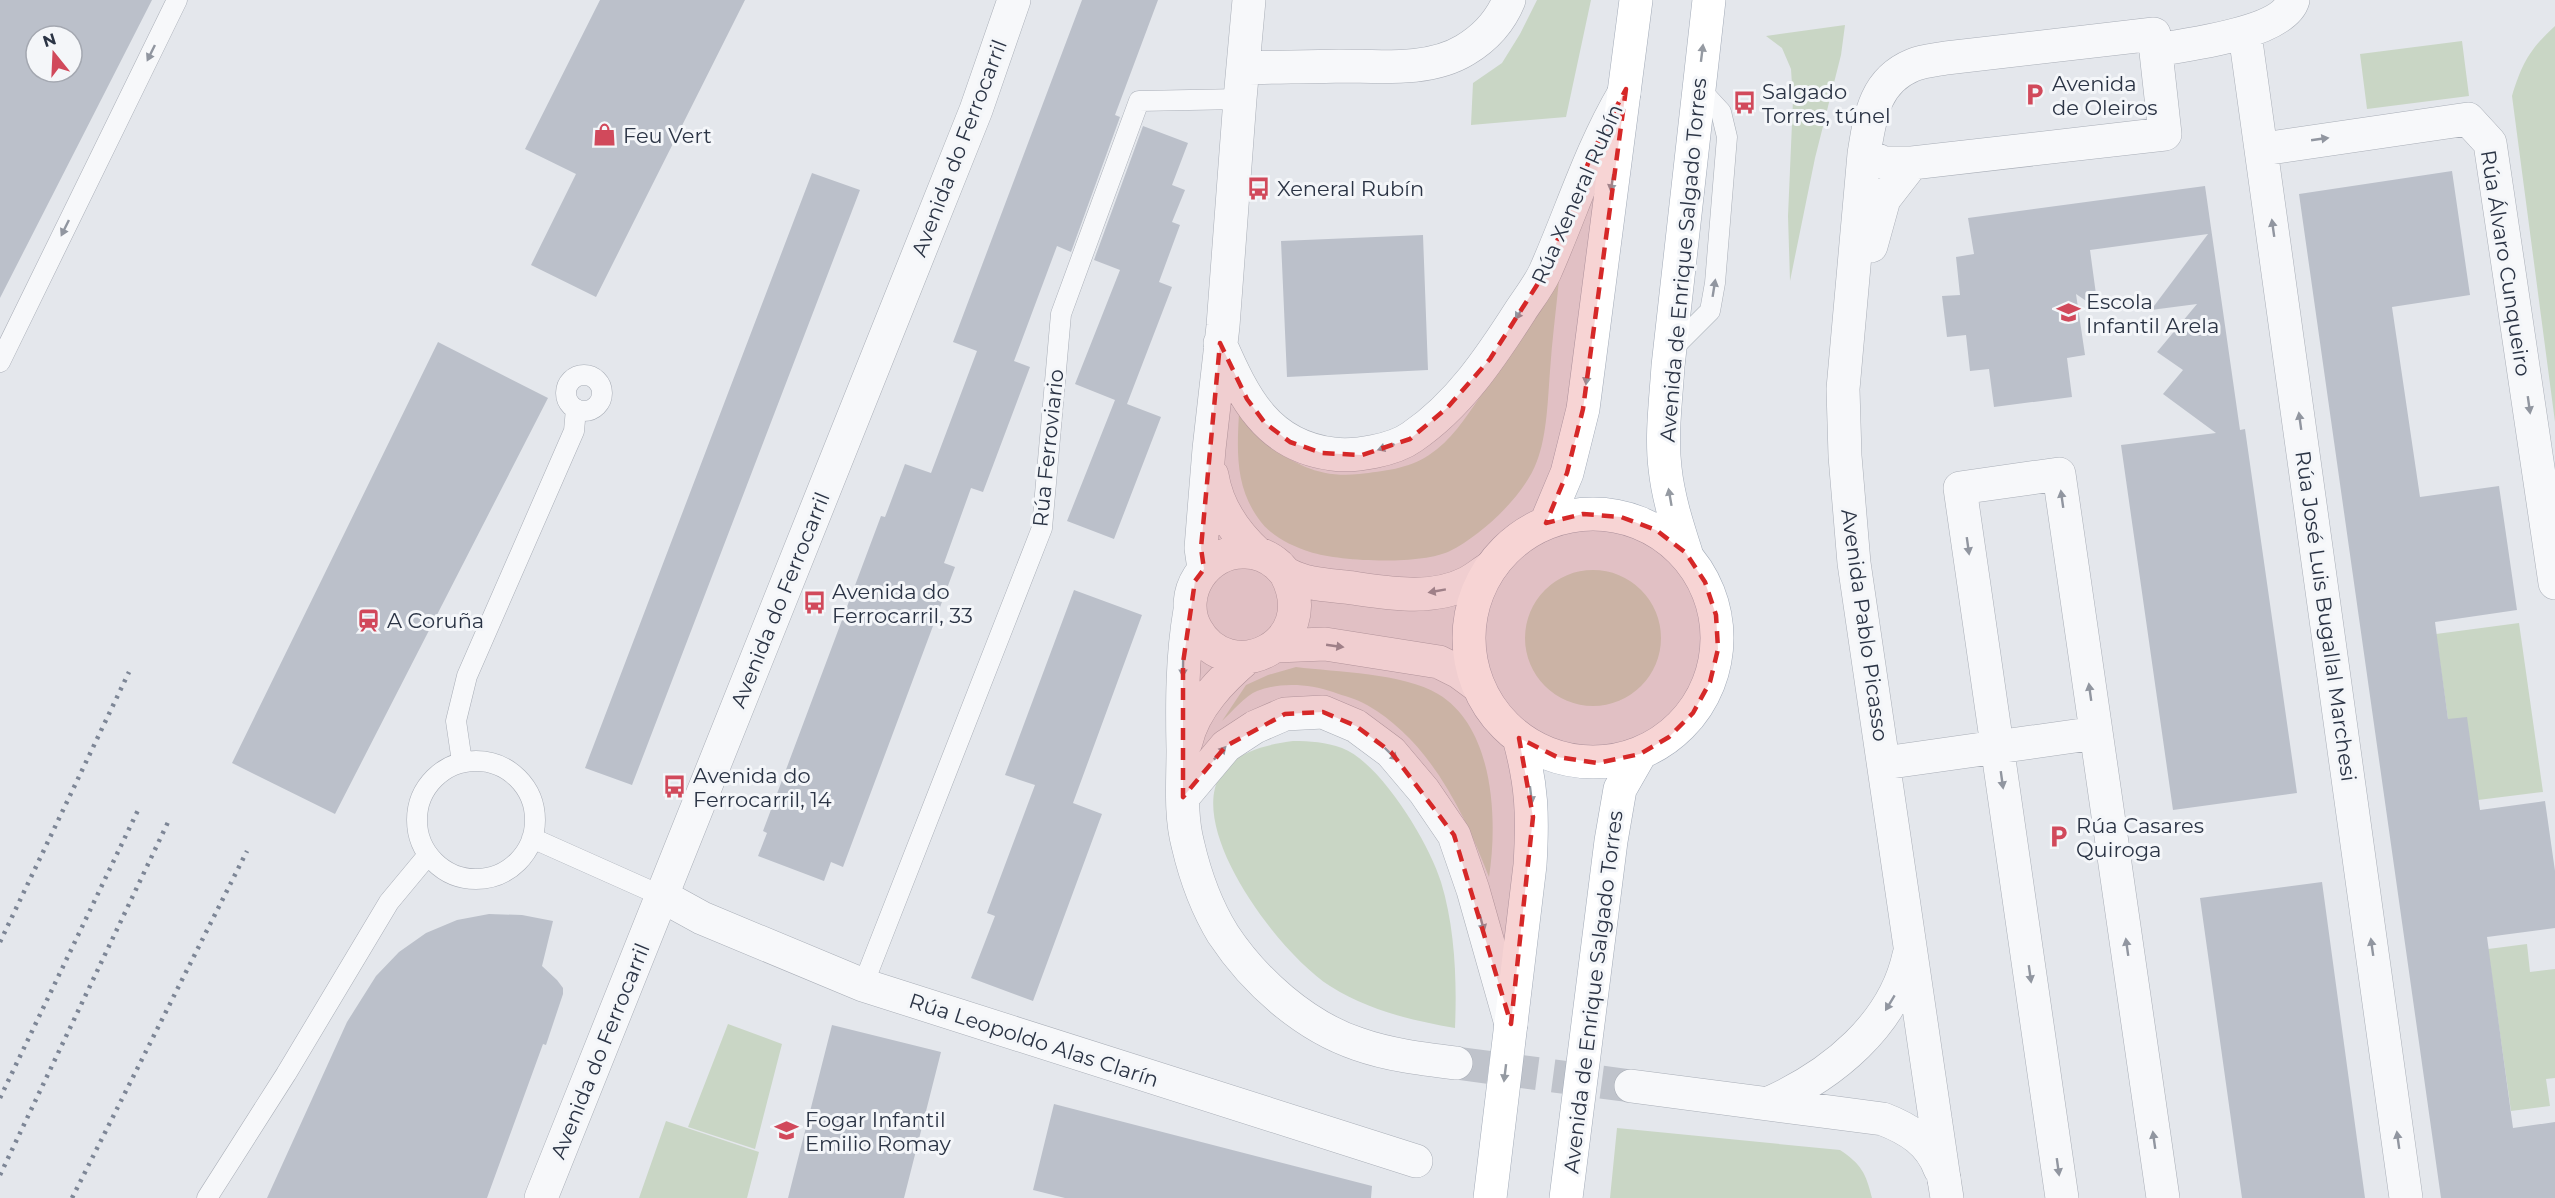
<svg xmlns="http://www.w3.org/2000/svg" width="2555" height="1198" font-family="Montserrat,sans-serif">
<rect width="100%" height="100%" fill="#e4e7ec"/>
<path fill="#c9d6c5" d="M1537,0H1591L1566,117L1471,125L1473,83L1502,63L1520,34Z
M1845,25L1841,55L1815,158L1790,281L1788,216L1793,100L1791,69L1782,48L1766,36Z
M2555,26V422L2512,96C2522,63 2530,49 2555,26Z
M2462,41L2469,96L2367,109L2360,54Z
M1559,280C1556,310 1552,341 1550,371C1548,397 1547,436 1537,461C1525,495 1482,535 1450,551C1422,565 1341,562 1310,552C1291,546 1269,535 1258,518C1235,486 1237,450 1239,413C1270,451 1308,480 1359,474C1384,471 1408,469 1429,455C1451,441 1465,418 1480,397C1508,359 1534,320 1559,280Z
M1525 638a68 68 0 1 1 136 0a68 68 0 1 1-136 0Z
M2519,623L2543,792L2478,800L2448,719L2436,634Z
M1296,667C1336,672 1404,673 1438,694C1494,727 1498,820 1489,877C1464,813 1430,741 1367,705C1357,699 1344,696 1333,692C1309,684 1281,682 1257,691C1245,696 1232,712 1222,721L1246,685L1268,675Z
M1293,741C1310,741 1326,742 1342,748C1381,763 1429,843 1441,882C1455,928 1457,980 1455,1028C1410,1020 1370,1011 1330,986C1282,955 1200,848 1215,788C1224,754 1263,745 1293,741Z
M2527,944L2530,972L2555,969V1078L2546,1079L2550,1106L2511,1111L2488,949Z
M728,1024L782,1044L755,1149L688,1127Z
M666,1121L759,1152L747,1198H639Z
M1617,1128L1840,1150C1861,1164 1866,1173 1872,1198H1610Z"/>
<path fill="#bbc0ca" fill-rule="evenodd" d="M0,0H152L0,298ZM36,36H72V72H36Z
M600,0H745L596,297L531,265L576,174L525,149Z
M1082,0H1158L1115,115L1120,117L1071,252L1057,246L1014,361L1030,367L983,492L971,488L944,563L955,567L843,867L831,862L824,881L758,856L767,833L763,831L881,516L885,517L905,464L931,473L977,351L953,342Z
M1143,126L1188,143L1172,185L1185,190L1172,222L1180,225L1159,282L1172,287L1127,404L1161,417L1114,539L1067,521L1115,400L1075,384L1120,270L1094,260Z
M2452,171L2470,295L2392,307L2420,497L2499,486L2517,610L2435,622L2448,719L2467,717L2480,810L2545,801L2555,871V928L2487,937L2513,1128L2555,1122V1198H2441L2299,194Z
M812,173L860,190L632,785L585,768Z
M2205,186L2240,430L2245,429L2297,793L2173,810L2121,445L2216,433L2163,394L2183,370L2157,352L2197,304L2151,310L2208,234L2090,250L2098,309L2076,294L2085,355L2067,358L2072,397L1994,407L1989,369L1970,371L1966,335L1947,337L1942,296L1960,295L1956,257L1974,254L1968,218Z
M1423,235L1428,370L1287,377L1281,241Z
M438,342L548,398L335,814L232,763Z
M1074,590L1142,615L1073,803L1102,814L1033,1001L971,978L995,916L987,913L1035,785L1005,775Z
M2322,882L2365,1198H2242L2200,898Z
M489,914L522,915L553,921L542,966L557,980L563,988V994L546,1045L543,1044L487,1198H267L347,1022L376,976L399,952L426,933L457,920Z
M832,1025L941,1052L904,1198H788Z
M1054,1104L1372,1186L1371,1198H1065L1033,1190Z"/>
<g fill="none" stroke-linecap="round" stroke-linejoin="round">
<path stroke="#bfc3cb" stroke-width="33" stroke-dasharray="33 16" stroke-linecap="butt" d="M1456,1063L1631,1086"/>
<defs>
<path id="service" d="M1670,351L1710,311L1715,283L1727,137L1721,112L1698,87
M0,362L177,0
M566 393a18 18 0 1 1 36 0a18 18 0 1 1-36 0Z
M417 820a59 59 0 1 1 118 0a59 59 0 1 1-118 0Z
M462,762L456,721L467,676L574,431L576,409
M532,838L662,896
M863,985L1042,528L1061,314L1139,101L1240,99
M207,1198L286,1074L389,902L428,855"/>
<path id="minor" d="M2154,34L2165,134L1912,163H1884L1864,154C1870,117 1874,81 1913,65C1923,61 1935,60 1946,58Z
M2245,34L2406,1198
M2156,50C2186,45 2284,33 2293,0
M1243,68C1275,67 1307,67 1339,66C1379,66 1429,72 1465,50C1485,38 1500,22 1509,0
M2263,149L2468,119L2490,143L2555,583
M1864,154L1843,389L1845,456L1854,563L1944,1179
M1871,246L1884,199L1912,163
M1220,343C1244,398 1267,446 1333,454C1355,457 1394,450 1412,437C1459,405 1491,357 1521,310C1529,298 1539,285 1545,272C1572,211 1590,151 1624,93
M1212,475C1217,507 1234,532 1258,554
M1204,569L1201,548L1209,449L1223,326L1240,99L1249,0
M1286,574C1323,645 1229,689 1196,629C1177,594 1206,550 1245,552C1257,552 1269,557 1278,565C1281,568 1284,572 1287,574C1304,584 1327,585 1345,587C1384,592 1430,602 1467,583C1475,579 1482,573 1490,568
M1190,610C1182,657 1182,703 1183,750C1183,782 1180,815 1188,845C1195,875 1207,908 1223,934C1254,981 1304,1026 1358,1044C1389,1055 1423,1059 1456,1063
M1276,646L1325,644L1439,662L1459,672L1478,686
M1186,742C1194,707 1222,679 1248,657
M1884,763L2096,733
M1183,797L1226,746L1255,727L1285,714L1323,712L1356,726L1391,752L1424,791L1454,835L1473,890L1511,1024
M662,896L702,918L863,985L1416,1161
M1631,1086L1883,1119C1909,1129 1930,1142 1940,1169
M1769,1103C1832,1075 1894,1025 1909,955
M2062,1198L1960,488L2059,474L2163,1198"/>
<path id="tertiary" d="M1944,1179L1947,1198
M541,1198L976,110L1014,0"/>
<path id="primary" d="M1469 638a124 124 0 1 1 248 0a124 124 0 1 1-248 0Z
M1546,523L1567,473L1583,409L1636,0
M1686,553C1677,525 1668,497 1665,468C1661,435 1666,399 1668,366L1709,0
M1490,1198L1530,865C1533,816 1532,785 1519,738
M1566,1198L1611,841L1620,789L1640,754"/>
</defs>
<use href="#service" stroke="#a9aeb7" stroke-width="21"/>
<use href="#minor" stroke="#a9aeb7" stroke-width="34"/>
<use href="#tertiary" stroke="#a9aeb7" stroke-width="34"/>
<use href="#primary" stroke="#a3abb8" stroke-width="34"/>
<use href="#service" stroke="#f7f8fa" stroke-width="20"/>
<use href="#minor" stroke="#f7f8fa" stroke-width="33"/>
<use href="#tertiary" stroke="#f7f8fa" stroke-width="33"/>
<use href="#primary" stroke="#fff" stroke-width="33"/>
<path stroke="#7d8696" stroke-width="4.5" stroke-dasharray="3 6" stroke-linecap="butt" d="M0,942L129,672
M0,1098L140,806
M0,1175L170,818
M72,1198L247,851"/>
</g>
<defs><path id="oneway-solid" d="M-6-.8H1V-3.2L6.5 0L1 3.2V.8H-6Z" transform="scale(1.5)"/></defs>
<g fill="#9196a0">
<use href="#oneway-solid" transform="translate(151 53) rotate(116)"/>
<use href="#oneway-solid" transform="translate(2320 139) rotate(-8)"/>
<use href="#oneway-solid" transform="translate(65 228) rotate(116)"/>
<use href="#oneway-solid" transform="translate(2273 228) rotate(-98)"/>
<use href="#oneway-solid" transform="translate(1714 288) rotate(-81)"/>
<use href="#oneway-solid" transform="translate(1520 312) rotate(122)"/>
<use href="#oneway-solid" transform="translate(2529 405) rotate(82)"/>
<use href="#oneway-solid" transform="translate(2300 421) rotate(-98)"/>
<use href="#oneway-solid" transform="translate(1386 447) rotate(161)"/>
<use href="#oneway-solid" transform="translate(2062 499) rotate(-98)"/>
<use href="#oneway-solid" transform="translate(1968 546) rotate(82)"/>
<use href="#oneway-solid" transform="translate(1437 591) rotate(170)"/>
<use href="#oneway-solid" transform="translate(1335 646) rotate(8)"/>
<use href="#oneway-solid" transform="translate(1183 668) rotate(91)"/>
<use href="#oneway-solid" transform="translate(2090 692) rotate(-98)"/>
<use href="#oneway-solid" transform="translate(1220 753) rotate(-47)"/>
<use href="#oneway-solid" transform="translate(1391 754) rotate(44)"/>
<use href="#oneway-solid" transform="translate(2002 780) rotate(82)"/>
<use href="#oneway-solid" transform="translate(1482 923) rotate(75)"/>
<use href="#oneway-solid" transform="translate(2127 947) rotate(-98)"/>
<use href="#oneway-solid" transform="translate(2372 947) rotate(-98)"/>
<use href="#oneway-solid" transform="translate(2030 974) rotate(82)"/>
<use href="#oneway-solid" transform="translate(1890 1003) rotate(121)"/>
<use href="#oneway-solid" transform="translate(2154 1140) rotate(-98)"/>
<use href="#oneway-solid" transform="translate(2398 1140) rotate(-98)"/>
<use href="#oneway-solid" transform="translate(2058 1167) rotate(82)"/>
</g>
<g fill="#959aa2">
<use href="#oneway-solid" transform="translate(1702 53) rotate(-83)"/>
<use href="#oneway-solid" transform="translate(1612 183) rotate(98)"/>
<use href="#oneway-solid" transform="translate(1587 376) rotate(97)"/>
<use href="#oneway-solid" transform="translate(1670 497) rotate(-100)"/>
<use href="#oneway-solid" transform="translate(1531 795) rotate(83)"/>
<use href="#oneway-solid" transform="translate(1505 1073) rotate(97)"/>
</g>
<path fill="#d62828" fill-opacity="0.2" stroke="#d62828" stroke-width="4.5" stroke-dasharray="12 8" stroke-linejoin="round" d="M1626,89L1583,409L1567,473L1546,523L1583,514L1621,517L1656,530L1686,553L1705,582L1716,615L1718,649L1710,682L1693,713L1669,737L1640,754L1598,763L1557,757L1519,738L1533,817L1511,1024L1454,835L1391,752L1356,726L1323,712L1285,714L1226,746L1183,797V663L1195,581L1204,569L1201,548L1220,343L1247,399L1265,423L1290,442L1322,453L1362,455L1410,439L1447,408L1490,359L1544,274L1593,151Z"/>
<defs>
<symbol id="parking-bare" viewBox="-9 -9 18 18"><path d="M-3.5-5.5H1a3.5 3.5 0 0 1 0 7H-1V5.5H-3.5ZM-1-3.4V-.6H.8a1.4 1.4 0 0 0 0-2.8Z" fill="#d1495b" stroke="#f4f6f9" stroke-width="2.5" paint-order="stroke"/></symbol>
<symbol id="bus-bare" viewBox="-9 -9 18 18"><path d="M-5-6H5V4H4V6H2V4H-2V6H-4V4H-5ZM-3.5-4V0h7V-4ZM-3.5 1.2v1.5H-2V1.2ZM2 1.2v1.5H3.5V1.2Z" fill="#d1495b" stroke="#f4f6f9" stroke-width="2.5" paint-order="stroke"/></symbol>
<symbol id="shop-bare" viewBox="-9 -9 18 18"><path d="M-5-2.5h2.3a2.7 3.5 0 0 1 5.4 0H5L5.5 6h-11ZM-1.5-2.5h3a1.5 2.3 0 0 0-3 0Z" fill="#d1495b" stroke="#f4f6f9" stroke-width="2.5" paint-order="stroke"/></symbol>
<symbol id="school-bare" viewBox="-9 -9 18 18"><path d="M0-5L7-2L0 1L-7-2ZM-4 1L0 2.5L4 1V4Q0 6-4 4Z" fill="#d1495b" stroke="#f4f6f9" stroke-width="2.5" paint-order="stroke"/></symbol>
<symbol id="station-bare" viewBox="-9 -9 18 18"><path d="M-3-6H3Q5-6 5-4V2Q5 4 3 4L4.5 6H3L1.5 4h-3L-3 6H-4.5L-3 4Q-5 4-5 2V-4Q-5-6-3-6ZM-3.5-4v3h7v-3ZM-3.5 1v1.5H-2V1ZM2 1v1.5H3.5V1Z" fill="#d1495b" stroke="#f4f6f9" stroke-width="2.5" paint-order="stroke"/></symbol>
</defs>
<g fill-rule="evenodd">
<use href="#parking-bare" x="2018" y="78" width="33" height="33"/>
<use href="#bus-bare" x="1728" y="86" width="33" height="33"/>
<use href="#shop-bare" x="588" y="118" width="33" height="33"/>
<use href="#bus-bare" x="1242" y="172" width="33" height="33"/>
<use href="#school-bare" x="2052" y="296" width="33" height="33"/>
<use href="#bus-bare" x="798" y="586" width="33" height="33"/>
<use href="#station-bare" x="352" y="604" width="33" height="33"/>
<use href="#bus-bare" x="658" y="770" width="33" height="33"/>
<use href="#parking-bare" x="2042" y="820" width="33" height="33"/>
<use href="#school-bare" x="770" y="1114" width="33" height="33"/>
</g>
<g text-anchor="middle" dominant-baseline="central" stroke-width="6" stroke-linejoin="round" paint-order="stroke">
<g font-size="21" fill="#2b3445" stroke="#f4f6f9" text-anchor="start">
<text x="2052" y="83">Avenida<tspan x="2052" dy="24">de Oleiros</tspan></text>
<text x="1762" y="91">Salgado<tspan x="1762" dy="24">Torres, túnel</tspan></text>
<text x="623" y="135">Feu Vert</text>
<text x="1277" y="188">Xeneral Rubín</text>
<text x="2086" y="301">Escola<tspan x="2086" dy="24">Infantil Arela</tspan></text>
<text x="832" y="591">Avenida do<tspan x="832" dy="24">Ferrocarril, 33</tspan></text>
<text x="387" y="620">A Coruña</text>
<text x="693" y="775">Avenida do<tspan x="693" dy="24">Ferrocarril, 14</tspan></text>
<text x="2076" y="825">Rúa Casares<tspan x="2076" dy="24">Quiroga</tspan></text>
<text x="805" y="1119">Fogar Infantil<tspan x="805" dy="24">Emilio Romay</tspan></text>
</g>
<g font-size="21" fill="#2b3445" stroke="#f4f6f9">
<text transform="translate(959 148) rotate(-69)">Avenida do Ferrocarril</text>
<text transform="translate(1577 194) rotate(-66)">Rúa Xeneral Rubín</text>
<text transform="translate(1683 260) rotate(-85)">Avenida de Enrique Salgado Torres</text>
<text transform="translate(2506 263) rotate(81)">Rúa Álvaro Cunqueiro</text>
<text transform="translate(1048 448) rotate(-84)">Rúa Ferroviario</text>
<text transform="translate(780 600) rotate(-68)">Avenida do Ferrocarril</text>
<text transform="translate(2326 616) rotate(82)">Rúa José Luis Bugallal Marchesi</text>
<text transform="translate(1865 625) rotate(82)">Avenida Pablo Picasso</text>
<text transform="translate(1593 992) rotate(-83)">Avenida de Enrique Salgado Torres</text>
<text transform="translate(1034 1040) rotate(18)">Rúa Leopoldo Alas Clarín</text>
<text transform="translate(600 1051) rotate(-68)">Avenida do Ferrocarril</text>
</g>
</g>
<g transform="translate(54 54) rotate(342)"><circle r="28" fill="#f4f6f9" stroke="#a4a8b1" stroke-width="1.5"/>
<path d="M0-4.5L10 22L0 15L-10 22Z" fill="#d1495b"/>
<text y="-9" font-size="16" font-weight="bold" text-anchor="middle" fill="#2b3445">N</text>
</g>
</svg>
